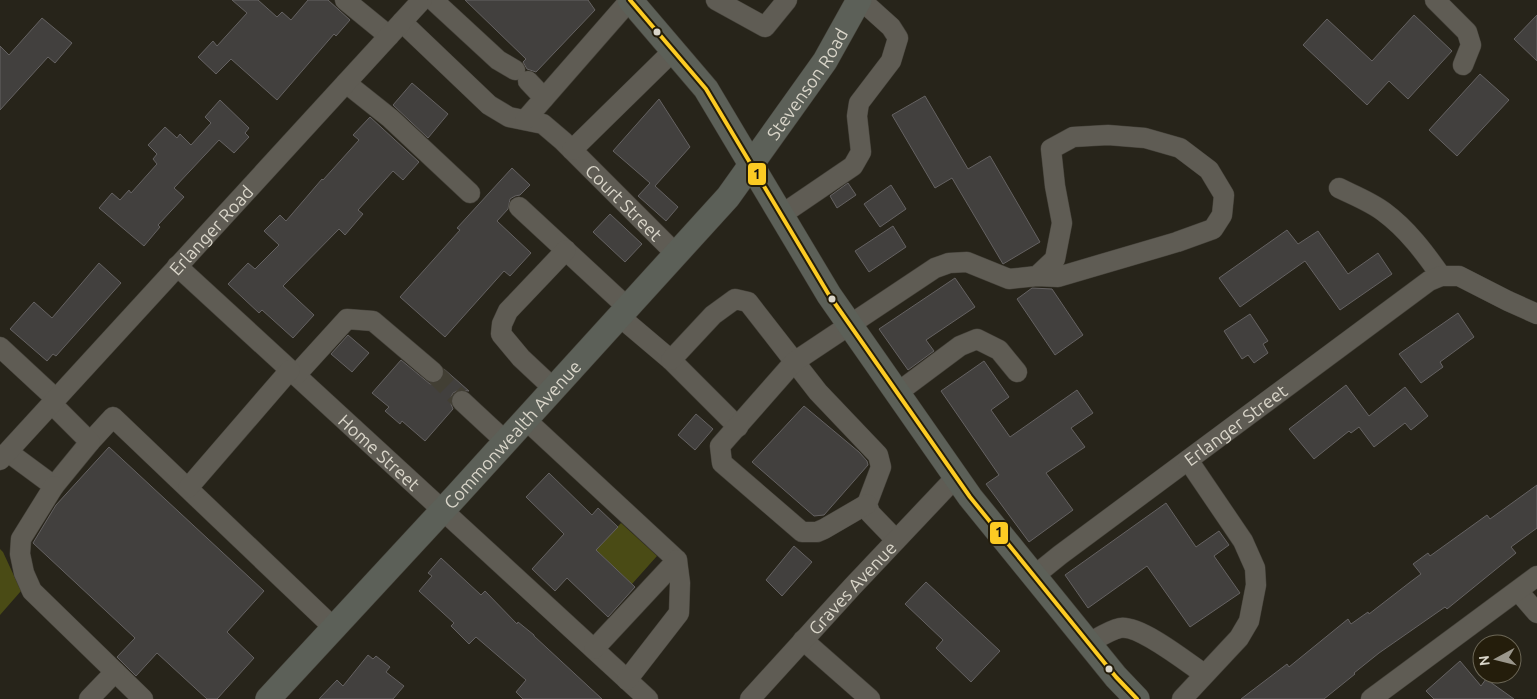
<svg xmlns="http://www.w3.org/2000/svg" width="1537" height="699" font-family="Ubuntu,sans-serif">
<rect width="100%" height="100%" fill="#27241a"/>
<path fill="#4a4b15" d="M621,523L657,556L632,584L596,550Z
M0,549L3,552L21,591L0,615Z"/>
<path fill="#42403e" stroke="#656262" d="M232,0H258L277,17L282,12L291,20L308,0H328L350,20L336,36L334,34L277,100L231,59L216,74L198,57L213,41L217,46L247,13Z
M465,0H588L595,10L536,72L527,69L523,62L526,59Z
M1414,15L1452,51L1408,99L1389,81L1367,105L1303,45L1327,19L1372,61Z
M1537,15V61L1514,39Z
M42,18L72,43L55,63L48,57L0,110V46L9,55Z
M1480,74L1509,100L1457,156L1429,130Z
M412,83L448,114L428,138L393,105Z
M925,96L968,169L990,156L1040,242L1003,264L952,178L935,188L892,115Z
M659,99L690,147L655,186L678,207L666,221L638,196L650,183L613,151Z
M220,100L249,128L245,133L249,137L234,153L219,140L174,188L184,197L158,225L160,227L144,246L99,208L112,193L120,200L129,190L131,193L157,164L153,159L157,154L148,145L165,127L177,138L180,134L191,145L211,123L205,117Z
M370,117L419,162L403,180L393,171L358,210L363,214L345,235L339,229L283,286L314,315L293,338L262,310L259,313L228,284L248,263L255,269L279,245L264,231L280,215L286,221L322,179L323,180L359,140L353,135Z
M512,168L530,185L520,195L515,196L510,199L508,209L497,221L531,253L510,276L504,271L445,337L400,297L460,230L457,228Z
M848,183L856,195L837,208L830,196Z
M891,185L906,209L880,227L864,204Z
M610,214L642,244L625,262L593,232Z
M893,226L906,247L869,272L855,251Z
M1287,230L1298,244L1318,231L1348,274L1378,253L1392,274L1340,310L1305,261L1240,307L1219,278Z
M99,263L121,283L56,356L53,354L47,361L10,329L34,302L52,318Z
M955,278L975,307L926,340L934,351L908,370L879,329Z
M1032,288L1052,289L1083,335L1055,355L1017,299Z
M1458,313L1474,337L1440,362L1443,367L1421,383L1399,354Z
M1250,314L1268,341L1263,344L1268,353L1254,363L1248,355L1242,359L1224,331Z
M348,335L369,353L352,372L331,354Z
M401,360L430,384L437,383L442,380L445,375L444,369L469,391L459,390L453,393L450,399L451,404L453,409L425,441L402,421L400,424L385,411L389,407L372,393Z
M984,361L1009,397L991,410L1010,437L1077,390L1093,413L1071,428L1085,447L1046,473L1073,510L1029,542L986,484L999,475L941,391Z
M1346,385L1369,416L1405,387L1428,416L1411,430L1405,423L1374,447L1359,427L1351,433L1349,431L1314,459L1289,429Z
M804,406L859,452L867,461L868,465L824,515L814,516L752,462Z
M696,414L713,429L695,450L678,435Z
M109,447L264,591L227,632L254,658L217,699H207L157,653L136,676L117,657L135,638L33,543L56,505Z
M549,473L592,515L598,508L618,527L596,550L635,587L608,617L567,578L555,591L532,569L564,534L526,497Z
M1537,485V528L1511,547L1516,553L1447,609L1445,607L1379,653L1354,673L1355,674L1324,699H1241L1287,664L1289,667L1348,619L1351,624L1368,612L1369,614L1409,583L1421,574L1413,564L1428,553L1430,556L1487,515L1490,519Z
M1166,503L1196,547L1219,531L1229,545L1214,556L1240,593L1190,627L1147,566L1088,608L1065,575Z
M794,546L812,562L782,596L766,580Z
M441,558L481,595L485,591L517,624L518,622L534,635V636L602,699H523L516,692L526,680L476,637L469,644L451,626L454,623L419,591L432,576L428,573Z
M926,582L1000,651L971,682L936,648L943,640L905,604Z
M368,655L373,659L376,656L390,667L386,672L404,686L393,699H319L337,680L343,686Z
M1460,661L1481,686L1486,679L1514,699H1434L1426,691Z"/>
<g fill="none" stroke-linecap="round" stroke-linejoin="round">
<path stroke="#423f34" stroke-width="20" stroke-dasharray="20 10" stroke-linecap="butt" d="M433,372L462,401"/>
<defs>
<g id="minor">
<path d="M345,0L389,36"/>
<path d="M433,0L498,60L515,70"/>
<path d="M716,0L765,27L787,0"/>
<path d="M1435,0L1467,32L1471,45L1463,65"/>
<path id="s1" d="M402,22L489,105L509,117L543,124L563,141L676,254"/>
<path d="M528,81L544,98"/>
<path d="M346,83L390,118L470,193"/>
<path d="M525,120L630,0"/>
<path d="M572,150L674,50"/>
<path d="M1339,188C1353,195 1371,202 1384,212C1407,229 1425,253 1441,276"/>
<path d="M519,207L627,307"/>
<path d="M781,215L853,166L861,152L857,116L859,103L891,61L898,38L891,27L861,0"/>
<path id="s2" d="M177,266L648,699"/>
<path d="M619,316L671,360L738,427"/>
<path d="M0,347L56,399"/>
<path d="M671,360L713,315L735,299L748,302L818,392L878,455L881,467L867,504L870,513L896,540"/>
<path d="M296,375L347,319L373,321L433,372"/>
<path d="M553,388L521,358L501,334L502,324L508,311L566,250"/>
<path d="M897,393L960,346L977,339L999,350L1017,372"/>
<path d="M462,401L505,441"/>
<path d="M525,419L677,560L680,583L679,613L627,680"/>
<path d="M90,442L113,417L334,628"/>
<path d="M8,452L54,486L90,442L52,404"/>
<path id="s3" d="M0,460L422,0"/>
<path d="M54,486L21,539L20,554L24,573L32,591L143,699"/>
<path d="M188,488L290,370"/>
<path d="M867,504L824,529L817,532H802L722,463L720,446L794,362L935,268L949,263L967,262L1009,279L1037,276L1055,259L1062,223L1055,186L1051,149L1073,137L1108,135L1145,138L1180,148L1209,170L1224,195L1222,215L1213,229L1177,242L1058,277L1037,276"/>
<path id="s4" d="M1034,576L1060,555L1429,281L1441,276H1459L1508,301L1537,314"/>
<path d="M1518,591L1537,613"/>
<path d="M803,640L870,699"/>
<path d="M1089,643C1098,638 1110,630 1120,628C1139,624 1188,663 1204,674"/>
<path d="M594,649L677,560"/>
<path d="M89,699L115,672"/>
<path id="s5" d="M750,699L852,587L956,477"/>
<path d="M1182,699L1239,638L1249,621L1256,585L1255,568L1243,541L1188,460"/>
<path d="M1371,699L1537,576"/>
</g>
<g id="major">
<path d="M630,0L706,89L829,295L970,497L1116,677L1137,699"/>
<path id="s6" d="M268,699L456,496L728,197L825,61L859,0"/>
</g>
</defs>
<use href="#minor" stroke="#444139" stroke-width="21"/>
<use href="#major" stroke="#444139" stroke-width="26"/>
<use href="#minor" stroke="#5f5c54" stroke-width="20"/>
<use href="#major" stroke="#5c6058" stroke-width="25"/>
<defs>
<path id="bus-1" d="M630,0L706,89L829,295L970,497L1116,677L1137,699"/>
</defs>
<use href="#bus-1" stroke="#241d0b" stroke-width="8"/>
<use href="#bus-1" stroke="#fccb23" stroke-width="4"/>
</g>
<g fill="#d9d5c9" stroke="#241d0b" stroke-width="2">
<circle cx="657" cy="32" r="4.5"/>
<circle cx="832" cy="299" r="4.5"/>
<circle cx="1109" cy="669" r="4.5"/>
</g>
<g text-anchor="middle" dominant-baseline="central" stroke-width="4" stroke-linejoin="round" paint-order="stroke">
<g font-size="18" fill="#d9d5c9" stroke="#241d0b">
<text stroke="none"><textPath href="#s6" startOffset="819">Stevenson Road</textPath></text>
<text stroke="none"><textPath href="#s1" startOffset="291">Court Street</textPath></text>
<text stroke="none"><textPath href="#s3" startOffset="312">Erlanger Road</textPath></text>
<text stroke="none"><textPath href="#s4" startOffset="252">Erlanger Street</textPath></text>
<text stroke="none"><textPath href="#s6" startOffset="360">Commonwealth Avenue</textPath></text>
<text stroke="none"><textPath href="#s2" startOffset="275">Home Street</textPath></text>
<text stroke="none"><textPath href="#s5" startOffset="151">Graves Avenue</textPath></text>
</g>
</g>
<g stroke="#241d0b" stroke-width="2">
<rect x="747" y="162" width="20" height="24" rx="5" fill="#fccb23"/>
<rect x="989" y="521" width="20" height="24" rx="5" fill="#fccb23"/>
</g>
<g font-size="14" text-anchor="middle" font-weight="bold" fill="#111">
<text x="757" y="179">1</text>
<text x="999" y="537">1</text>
</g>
<g transform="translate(1497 659) rotate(263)"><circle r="24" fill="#241d0b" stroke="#6c6757"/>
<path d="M0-4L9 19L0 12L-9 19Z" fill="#9b978c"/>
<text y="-8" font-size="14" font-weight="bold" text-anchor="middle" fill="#d9d5c9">N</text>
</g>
</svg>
